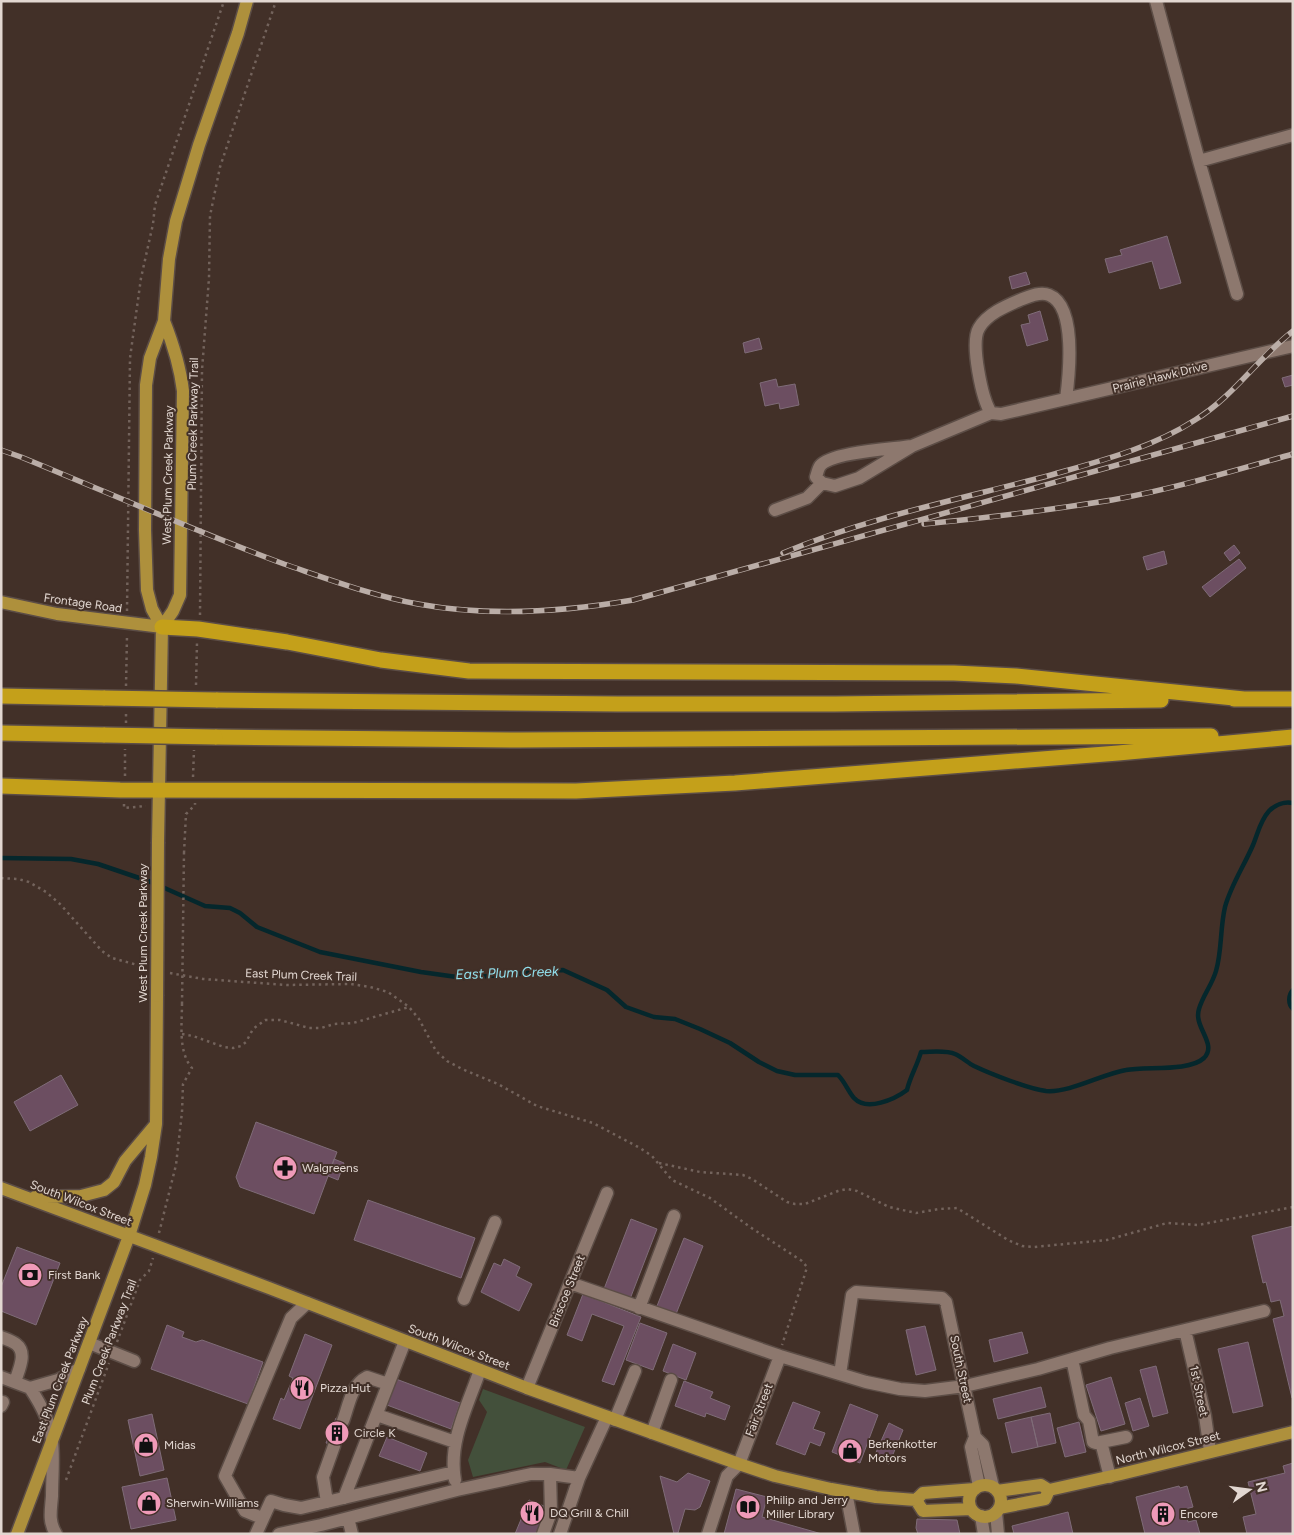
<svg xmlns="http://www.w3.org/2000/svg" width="1294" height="1535" font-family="Figtree,sans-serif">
<rect width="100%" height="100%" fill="#423028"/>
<path fill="#43503b" d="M483,1389L585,1427L566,1470L545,1462L473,1477L468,1460L487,1412L479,1400Z"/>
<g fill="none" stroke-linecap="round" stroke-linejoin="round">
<path stroke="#05272c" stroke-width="4.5" d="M1,858L71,859L98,864L151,882L205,906L230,908L240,913L257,927L320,952L421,972L464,978L563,970L607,990L626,1007L654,1017L675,1019L700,1029L730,1043L759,1062L777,1071L795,1075H838C845,1082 848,1091 854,1098C867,1112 895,1099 907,1090C910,1077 917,1066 921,1052C932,1052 946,1050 955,1054C962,1057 968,1063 974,1066C991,1074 1029,1089 1046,1091C1070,1093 1102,1074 1126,1070C1146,1066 1189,1072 1204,1058C1218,1044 1193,1027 1199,1009C1203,995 1212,985 1216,971C1222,951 1220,928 1225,907C1231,885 1244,866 1253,845C1258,833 1260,821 1269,811C1275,805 1284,801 1293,803
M1293,990C1288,995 1288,1004 1293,1009"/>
</g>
<path fill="#6c4e61" stroke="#7f6c78" d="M1167,236L1181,283L1160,289L1152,261L1109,273L1105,259L1122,255L1120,250Z
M1026,272L1030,284L1012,289L1009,277Z
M1040,311L1048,340L1027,346L1021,325L1030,323L1028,315Z
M759,338L762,349L745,353L743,343Z
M1293,375V385L1285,387L1282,378Z
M776,379L778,387L795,384L799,405L780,409L779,403L765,406L760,383Z
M1234,545L1240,553L1230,561L1224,553Z
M1164,551L1167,564L1147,570L1143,557Z
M1239,559L1246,568L1210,597L1202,587Z
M61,1075L78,1105L30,1131L14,1102Z
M256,1122L337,1152L314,1214L240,1187L236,1177Z
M334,1159L344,1163L338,1180L328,1176Z
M368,1200L475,1238L461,1278L354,1240Z
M631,1219L657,1229L630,1299L604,1289Z
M1293,1226V1398H1292L1273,1319L1284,1316L1280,1300L1271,1302L1266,1282L1263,1283L1252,1236Z
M684,1238L703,1246L676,1314L657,1306Z
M17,1247L60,1263L36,1325L1,1311V1287Z
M504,1259L520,1267L516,1276L532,1284L519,1311L481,1292L494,1263L501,1266Z
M583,1294L641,1317L614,1385L602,1381L624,1326L592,1314L582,1341L567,1335Z
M640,1323L667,1333L653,1370L626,1360Z
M167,1325L184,1332L182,1337L196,1342L202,1340L263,1362L248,1404L151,1369Z
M925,1326L936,1370L916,1375L906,1330Z
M1022,1332L1028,1353L994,1362L989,1340Z
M305,1334L332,1345L300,1429L273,1419L281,1398L284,1400L293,1378L289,1376Z
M1248,1342L1263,1406L1233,1413L1218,1349Z
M673,1344L696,1353L686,1380L663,1371Z
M1156,1366L1168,1413L1153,1417L1140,1370Z
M1111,1377L1125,1424L1101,1431L1086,1385Z
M396,1379L460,1403L451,1429L387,1405Z
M684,1381L713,1392L710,1398L730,1406L725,1420L706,1413L705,1417L675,1406Z
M1041,1387L1046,1407L998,1419L993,1399Z
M1140,1398L1149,1426L1133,1431L1125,1403Z
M793,1402L820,1412L813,1429L825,1433L820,1446L810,1442L805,1455L776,1444Z
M850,1404L878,1415L860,1463L832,1452Z
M1050,1413L1056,1443L1038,1447L1031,1417Z
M152,1414L164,1470L140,1476L128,1420Z
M1031,1417L1038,1447L1012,1453L1005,1423Z
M336,1418L349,1423L339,1448L326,1443Z
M1079,1422L1086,1452L1065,1457L1057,1428Z
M889,1423L903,1430L889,1464L874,1457Z
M387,1437L427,1453L420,1471L379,1456Z
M1293,1463V1534H1247L1243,1517L1256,1514L1248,1482L1285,1473L1283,1466Z
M688,1473L710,1481L700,1507L695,1510L685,1509L678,1533L674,1534L660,1476L677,1482Z
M167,1478L176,1520L131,1529L122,1487Z
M1179,1486L1180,1488L1187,1486L1193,1507L1185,1509L1188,1522L1196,1520L1200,1534H1145L1136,1497Z
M736,1489L767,1497L762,1517L822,1534H724Z
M529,1500L544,1506L538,1521L544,1523L540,1534L536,1532V1534H515Z
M1068,1512L1073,1534H1014L1012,1526Z
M917,1519L957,1520L960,1534H918L916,1528Z"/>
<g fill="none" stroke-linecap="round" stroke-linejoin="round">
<path stroke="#5a4941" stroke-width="12" stroke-dasharray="12 6" stroke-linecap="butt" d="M334,1446L343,1421"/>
<defs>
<path id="minor" d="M1156,1L1199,161L1293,135
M1199,161L1237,294
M1066,399C1069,376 1077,306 1049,295C1040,291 1028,297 1020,300C1006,306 987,314 979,328C970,343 982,399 991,413L1001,414L1293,346
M912,446C893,449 831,452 820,466C818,469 817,474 816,477L822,483L835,486L859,478L912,446L991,413
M775,510L807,498L822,483
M570,1283L780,1356L866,1382L900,1389L925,1391L965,1386L1038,1369L1110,1348L1264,1311
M464,1299L495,1222
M639,1308L674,1216
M1185,1330L1205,1416L1210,1451
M1,1337C6,1339 12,1341 16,1344C28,1353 18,1371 15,1382
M89,1343L134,1361
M1072,1359L1084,1415L1089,1421L1093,1442L1096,1443L1126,1437
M840,1374L852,1295L856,1292L942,1298L946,1302L975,1437L983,1445L993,1487
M1,1377L30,1388L58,1380L79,1369
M30,1388C40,1403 51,1423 52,1441C54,1459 52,1478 52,1496C51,1510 48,1521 56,1534
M527,1388L607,1193
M1,1402H3L1,1406
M377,1415L455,1442
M615,1420L635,1371
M343,1421C349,1405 351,1385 367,1377L388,1384
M652,1433L671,1380
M975,1437L971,1447L979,1486
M1101,1442L1110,1477
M455,1480C448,1442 468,1405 480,1370
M846,1492L854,1534
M344,1498L405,1341
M327,1502L323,1477L334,1446
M996,1512L998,1534
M981,1516L984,1534
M262,1518L245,1511L225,1476L291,1318L307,1303
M348,1518L352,1534
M256,1534L271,1501L284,1505L301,1508L454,1472
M279,1534L321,1525L457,1490L531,1474H550L579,1478
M543,1534L551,1512L550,1474
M560,1534L579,1478L607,1417
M708,1534L727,1476L739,1464L780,1356"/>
<path id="major" d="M1,602L57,614L162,627
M162,627L152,609L147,590L145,530L146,385L150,358L164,321L169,259L176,221L199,145L238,33L247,1
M158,842L162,627L173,611L180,595L183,391C180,366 173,344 164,321
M1,1188L269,1288L527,1388L739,1464L775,1476L831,1489L876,1497L916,1500
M35,1197L81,1196L104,1190L114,1182L125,1161L156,1124
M969 1501a16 16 0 1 1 32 0a16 16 0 1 1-32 0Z
M1049,1490L1121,1474L1293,1432
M997,1491L1041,1485L1049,1490
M916,1500L923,1493L975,1489
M916,1500L923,1511L971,1509
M999,1508L1045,1499L1049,1490
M17,1534L129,1236L145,1185L151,1157L156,1124L157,996"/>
<path id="highway" d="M162,627L198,629L287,642L381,660L469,671L954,673L1016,676L1244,699
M1,696L105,698
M1234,699H1293
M216,700L618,704H835L1161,700
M1,733L105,735
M215,737L520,740L1211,736
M1,786L120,790L576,791L735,783L1118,753L1293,737"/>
</defs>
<use href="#minor" stroke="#5c4d46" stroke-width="15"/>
<use href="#major" stroke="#5c4d46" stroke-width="15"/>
<use href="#highway" stroke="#5c4d46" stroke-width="18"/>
<path stroke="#73635c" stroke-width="2.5" stroke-dasharray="2.5 4" stroke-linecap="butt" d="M127,611L130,358L141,278L153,224L155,205L224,1
M200,615L202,370L209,278L210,216L220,167L276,1
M196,685L197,643
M126,686L127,636
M126,723V711
M125,776V749
M193,777L194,750
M124,804V808L146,806
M184,853L186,814L195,805V803
M1,878L18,879L29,882L46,892L60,904L102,951L112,958L145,967
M170,973L203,979L287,985L351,984L370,987L388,992L409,1007L419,1019L436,1051L447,1061L462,1069L498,1084L537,1106L593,1123L640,1148L652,1156L672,1180L710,1198L750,1227L802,1261L807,1267L805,1274L782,1345
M182,1034L193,1036L224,1047L233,1048L241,1046L246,1042L253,1029L265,1020H280L309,1028H321L334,1024L353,1023L409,1007
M659,1163L700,1172L743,1175L752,1179L787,1202L795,1204H805L838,1191L847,1189L857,1191L889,1207L916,1213L939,1209L957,1208L1008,1240L1022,1246L1034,1247L1107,1240L1167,1223L1198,1225L1293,1207
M159,1233L176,1165L182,1112L183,1084L192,1068C178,1052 182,1024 182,1004
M117,1342L140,1280L149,1271L153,1258
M66,1480L109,1363"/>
<use href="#minor" stroke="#8d786e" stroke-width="12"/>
<use href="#major" stroke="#ae903c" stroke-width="12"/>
<use href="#highway" stroke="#c4a01a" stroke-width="15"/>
<defs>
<path id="rail" d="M1,450L21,457C109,493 195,531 284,564C328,579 373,596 418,604C489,617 563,612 633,600L1293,416
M924,524C987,518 1050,510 1112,500C1173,489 1233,471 1293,454
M783,553C869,517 961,499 1051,475C1100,461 1152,448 1195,420C1233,397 1258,358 1293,331"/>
</defs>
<use href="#rail" stroke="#baada7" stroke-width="5.5"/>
<use href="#rail" stroke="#423028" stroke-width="4" stroke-dasharray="11" stroke-linecap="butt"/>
<defs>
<path id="major-bridge" d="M157,996L158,842"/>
<path id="highway-bridge" d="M105,698L216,700
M105,735L215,737"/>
</defs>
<use href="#major-bridge" stroke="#5c4d46" stroke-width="15" stroke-linecap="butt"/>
<use href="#highway-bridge" stroke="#5c4d46" stroke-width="18" stroke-linecap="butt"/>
<path stroke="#73635c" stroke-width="2.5" stroke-dasharray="2.5 4" stroke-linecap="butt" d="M182,1004L184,853"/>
<use href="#major-bridge" stroke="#ae903c" stroke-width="12"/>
<use href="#highway-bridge" stroke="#c4a01a" stroke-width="15"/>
</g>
<defs>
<symbol id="pharmacy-disc" viewBox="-11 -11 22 22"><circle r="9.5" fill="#ef9ab8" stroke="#423028"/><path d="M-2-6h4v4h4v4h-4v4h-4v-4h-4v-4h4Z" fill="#111"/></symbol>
<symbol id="bank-disc" viewBox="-11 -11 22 22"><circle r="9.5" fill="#ef9ab8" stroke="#423028"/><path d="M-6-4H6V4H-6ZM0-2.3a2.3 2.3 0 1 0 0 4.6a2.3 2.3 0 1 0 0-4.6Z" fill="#111"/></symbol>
<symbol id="restaurant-disc" viewBox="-11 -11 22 22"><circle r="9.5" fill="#ef9ab8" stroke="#423028"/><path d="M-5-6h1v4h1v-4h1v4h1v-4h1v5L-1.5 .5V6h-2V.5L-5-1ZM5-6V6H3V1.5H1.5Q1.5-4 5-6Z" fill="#111"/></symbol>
<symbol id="building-disc" viewBox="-11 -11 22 22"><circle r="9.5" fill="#ef9ab8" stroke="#423028"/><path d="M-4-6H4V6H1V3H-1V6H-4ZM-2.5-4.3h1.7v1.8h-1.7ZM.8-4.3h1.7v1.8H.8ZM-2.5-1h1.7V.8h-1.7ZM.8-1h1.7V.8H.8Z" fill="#111"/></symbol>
<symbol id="shop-disc" viewBox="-11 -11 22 22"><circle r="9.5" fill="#ef9ab8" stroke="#423028"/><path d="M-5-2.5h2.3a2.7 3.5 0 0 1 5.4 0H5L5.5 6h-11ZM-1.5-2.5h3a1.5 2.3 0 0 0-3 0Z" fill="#111"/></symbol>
<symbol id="library-disc" viewBox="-11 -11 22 22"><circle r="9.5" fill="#ef9ab8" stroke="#423028"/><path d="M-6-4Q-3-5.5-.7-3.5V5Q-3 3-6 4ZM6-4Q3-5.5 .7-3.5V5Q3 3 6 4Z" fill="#111"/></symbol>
</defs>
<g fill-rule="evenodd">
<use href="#pharmacy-disc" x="271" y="1154" width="28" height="28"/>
<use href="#bank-disc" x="16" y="1261" width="28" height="28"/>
<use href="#restaurant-disc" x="288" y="1374" width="28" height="28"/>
<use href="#building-disc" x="323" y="1419" width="28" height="28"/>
<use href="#shop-disc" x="132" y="1431" width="28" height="28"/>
<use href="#shop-disc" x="836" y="1437" width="28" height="28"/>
<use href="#shop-disc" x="135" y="1489" width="28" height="28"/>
<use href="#library-disc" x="734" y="1493" width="28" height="28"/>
<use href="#restaurant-disc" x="518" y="1499" width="28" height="28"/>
<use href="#building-disc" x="1149" y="1500" width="28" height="28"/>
</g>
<g text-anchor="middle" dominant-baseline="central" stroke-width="4" stroke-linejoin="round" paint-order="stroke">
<g font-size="12" fill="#e2d7d1" stroke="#423028">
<text transform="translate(1160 377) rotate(-14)">Prairie Hawk Drive</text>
<text transform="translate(193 424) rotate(-89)">Plum Creek Parkway Trail</text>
<text transform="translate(168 475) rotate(-89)">West Plum Creek Parkway</text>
<text transform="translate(83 603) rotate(8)">Frontage Road</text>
<text transform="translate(143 933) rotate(-90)">West Plum Creek Parkway</text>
<text transform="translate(301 975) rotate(2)">East Plum Creek Trail</text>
<text transform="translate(81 1203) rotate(21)">South Wilcox Street</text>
<text transform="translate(567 1291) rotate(-68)">Briscoe Street</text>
<text transform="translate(109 1342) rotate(-69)">Plum Creek Parkway Trail</text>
<text transform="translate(459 1347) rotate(21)">South Wilcox Street</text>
<text transform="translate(961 1369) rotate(78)">South Street</text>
<text transform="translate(60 1380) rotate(-69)">East Plum Creek Parkway</text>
<text transform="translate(1199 1391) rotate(78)">1st Street</text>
<text transform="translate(759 1410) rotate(-69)">Fair Street</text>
<text transform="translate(1168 1448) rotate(-14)">North Wilcox Street</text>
</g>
<g font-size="12" fill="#e2d7d1" stroke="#423028" text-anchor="start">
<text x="302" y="1168">Walgreens</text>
<text x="48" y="1275">First Bank</text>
<text x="320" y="1388">Pizza Hut</text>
<text x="354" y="1433">Circle K</text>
<text x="868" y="1444">Berkenkotter<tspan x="868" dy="14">Motors</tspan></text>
<text x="164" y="1445">Midas</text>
<text x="766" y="1500">Philip and Jerry<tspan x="766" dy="14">Miller Library</tspan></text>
<text x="166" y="1503">Sherwin-Williams</text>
<text x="550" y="1513">DQ Grill &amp; Chill</text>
<text x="1180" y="1514">Encore</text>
</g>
<g font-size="14" font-style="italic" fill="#92e0ed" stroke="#423028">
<text transform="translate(507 973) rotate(-2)">East Plum Creek</text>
</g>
</g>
<rect width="1294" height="1535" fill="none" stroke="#e2d7d1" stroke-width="5"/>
<g transform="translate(1249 1490) rotate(76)" stroke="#423028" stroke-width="4" paint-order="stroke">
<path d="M0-4L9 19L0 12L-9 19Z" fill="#e2d7d1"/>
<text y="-8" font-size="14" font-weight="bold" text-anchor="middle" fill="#e2d7d1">N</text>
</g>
</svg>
